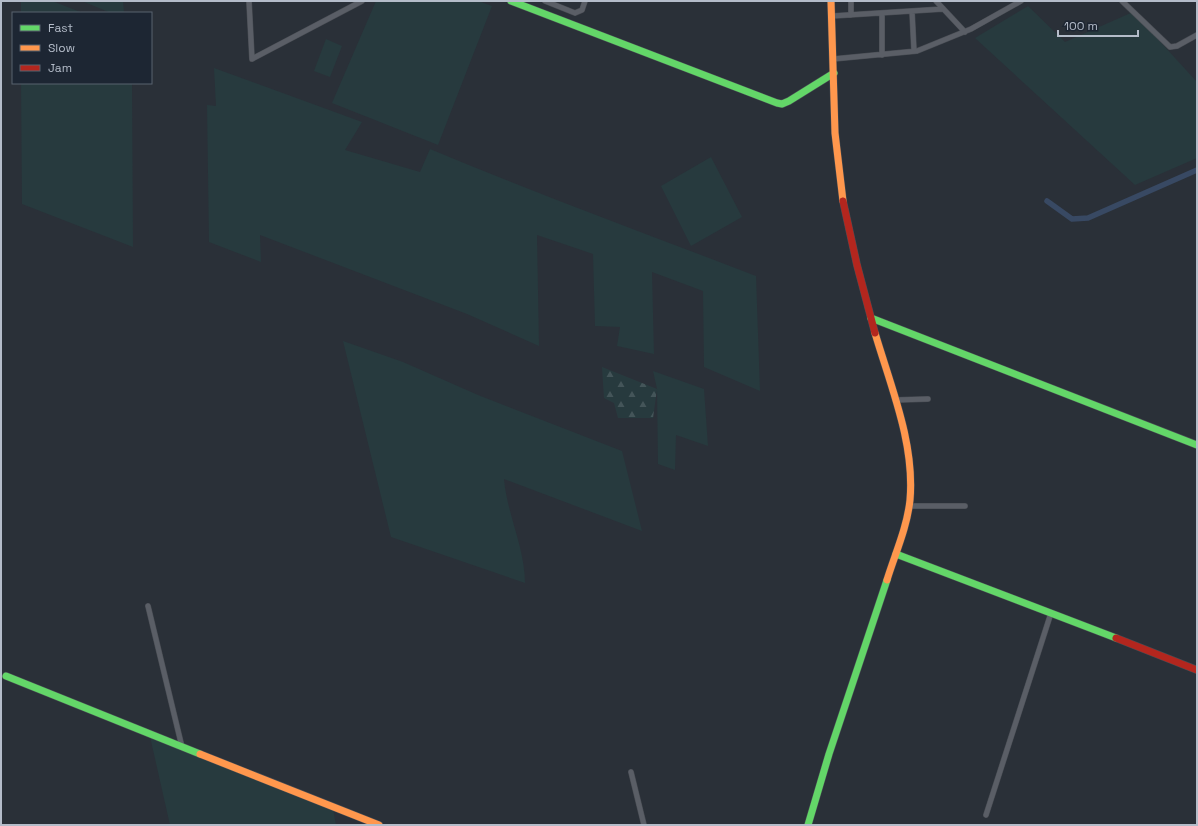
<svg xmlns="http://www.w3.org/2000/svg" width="1198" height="826" font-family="'Space Grotesk',sans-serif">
<defs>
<pattern id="forest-firs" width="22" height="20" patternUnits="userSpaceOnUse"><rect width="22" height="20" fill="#273a3e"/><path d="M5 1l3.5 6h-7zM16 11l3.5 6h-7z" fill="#445559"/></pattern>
</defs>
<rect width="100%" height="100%" fill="#2a3038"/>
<path fill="#273a3e" d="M21,1H52L83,13H21Z
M82,1H123L124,13H111Z
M376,1H478L492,6L438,145L332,103Z
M1028,6L1065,42L1133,12L1197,82V158L1135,185L975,38Z
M326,39L342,46L330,77L314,71Z
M214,68L362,122L345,150L420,172L430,149C538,194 647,234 756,276L760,391L704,367L703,291L652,272L654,354L617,346L620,327L595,326L593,254L537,235L539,346L467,314L260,235L261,262L209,242L207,105L216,106Z
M21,83H132L133,247L22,204Z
M711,157L742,217L691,246L661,186Z
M343,341L403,362L478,395L622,451L642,531L504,479C507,514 525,548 525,583L391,537Z
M653,371L704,389L708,446L676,435L675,470L658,464L657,389Z
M149,732L332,803L336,825H170Z"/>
<path fill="url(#forest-firs)" d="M602,367L657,389L653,418H618L614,403L604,398Z"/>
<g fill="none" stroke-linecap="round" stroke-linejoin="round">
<path stroke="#384963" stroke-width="5.5" d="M1047,201L1072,219L1088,218L1197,170"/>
<defs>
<path id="street" d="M249,1L252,59L362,1
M545,1L575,13L582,10L585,1
M851,1V15
M936,1L965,32
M1122,1L1170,47L1177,46L1197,35
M912,11L914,51
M882,13V55
M832,16L943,9
M833,59L917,51L971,29L1021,1
M895,400L928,399
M910,506H965
M148,606L182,747
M631,772L644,825
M986,815L1051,613"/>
<path id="fast" d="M511,1L777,103L782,104L789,101L834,73
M871,318L1197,445
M896,554L1116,638
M6,676L200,754
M808,825L829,754L887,580"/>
<path id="slow" d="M831,1L835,133L843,201
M875,333C891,387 915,444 910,500C907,528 895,554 887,580
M200,754L379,825"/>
<path id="jam" d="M843,201L857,265L875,333
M1116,638L1197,670"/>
</defs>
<use href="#street" stroke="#484c53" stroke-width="6"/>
<use href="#fast" stroke="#484c53" stroke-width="8"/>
<use href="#slow" stroke="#484c53" stroke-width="8"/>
<use href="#jam" stroke="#484c53" stroke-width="8"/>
<use href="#street" stroke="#5a5e66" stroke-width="5"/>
<use href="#fast" stroke="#63d668" stroke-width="7"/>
<use href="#slow" stroke="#ff974d" stroke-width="7"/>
<use href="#jam" stroke="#b3261e" stroke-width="7"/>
</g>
<rect width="1198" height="826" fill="none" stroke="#b4bcc9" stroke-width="4"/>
<rect x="12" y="12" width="140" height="72" fill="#1d2633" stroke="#59626f"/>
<rect x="20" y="25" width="20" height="6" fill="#63d668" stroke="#59626f"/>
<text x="48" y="32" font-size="12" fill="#b4bcc9">Fast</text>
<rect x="20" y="45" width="20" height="6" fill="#ff974d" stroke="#59626f"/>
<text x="48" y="52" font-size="12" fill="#b4bcc9">Slow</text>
<rect x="20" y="65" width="20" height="6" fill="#b3261e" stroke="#59626f"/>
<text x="48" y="72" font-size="12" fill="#b4bcc9">Jam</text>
<path d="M1058 30v6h80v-6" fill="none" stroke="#b4bcc9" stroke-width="2"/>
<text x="1064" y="30" font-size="12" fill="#b4bcc9" stroke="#1d2633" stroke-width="3" paint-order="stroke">100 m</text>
</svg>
